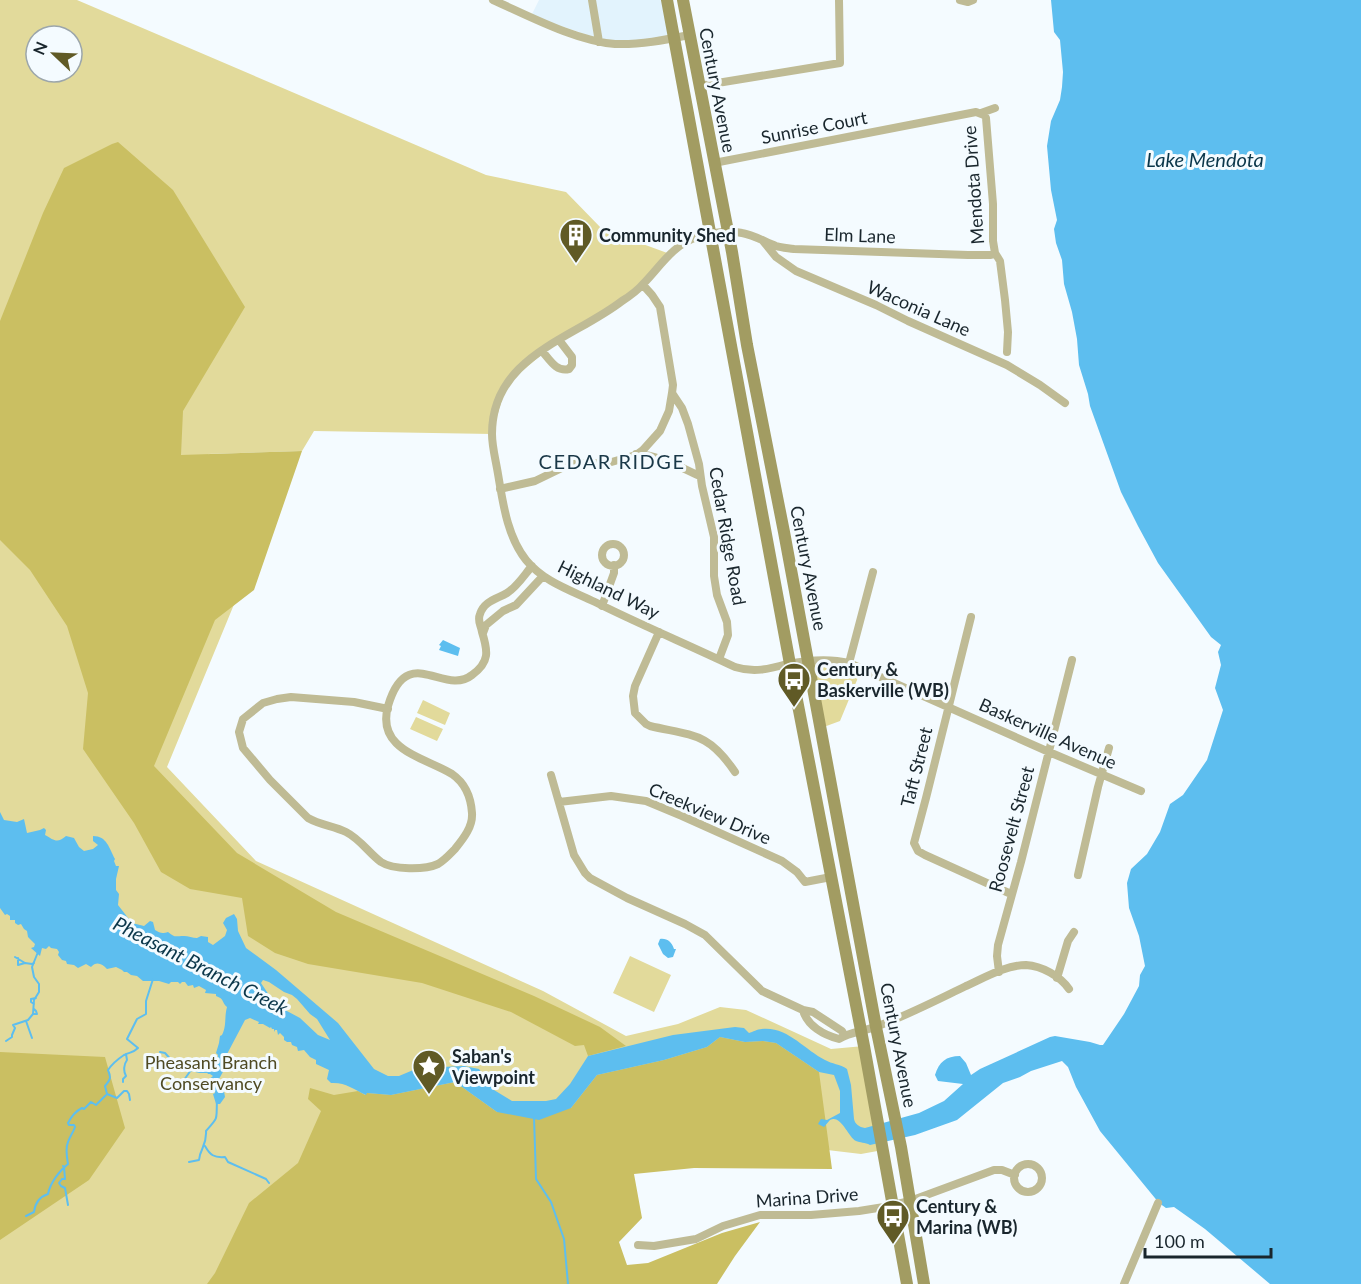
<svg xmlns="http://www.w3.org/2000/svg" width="1361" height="1284" font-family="Lato,sans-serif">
<rect width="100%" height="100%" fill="#f4fbff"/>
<path fill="#e2f3fd" d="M539,0H667L675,38L615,44L531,16Z"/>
<path fill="#e2da9b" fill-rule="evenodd" d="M0,0H77L486,175L566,192L602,229L670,254L643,285L554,344L506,385L492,434L314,431L302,451L208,454L235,602L167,767L256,861L543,991L626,1036L678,1024L720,1007L746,1010L831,1049L864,1046L883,1150L861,1154L692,1134L587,1189L613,1284H0ZM36,36H72V72H36Z
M808,661L862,668L840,721L821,728Z
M423,700L450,713L445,725L417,713Z
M416,717L443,729L437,741L410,729Z
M630,956L671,975L654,1012L613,993Z"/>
<path fill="#cabf62" d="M118,142L173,190L245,307L183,411L181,455L302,451L254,590L215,620L154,766L237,853L336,912L534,996L600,1027L626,1046L588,1056L584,1045L575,1046L511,1012L422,983L308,964L275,953L248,936L242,898L190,889L161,872L134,823L83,749L88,693L67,626L30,570L0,540V321L43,213L64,168L112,144Z
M720,1037L745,1042L763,1041L776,1043L819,1072L832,1169L694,1168L634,1174L642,1218L619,1242L627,1265L648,1263L722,1233L760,1222L735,1256L717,1284H207L215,1273L249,1203L298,1163L321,1111L308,1099L310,1088L334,1095L358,1091L365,1095L367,1093L391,1095L455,1082L497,1112L571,1108L597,1075L664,1060L707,1047Z
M0,1052L105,1057L125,1128L89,1180L0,1240Z"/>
<path fill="#5dbeef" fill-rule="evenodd" d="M1051,0H1361V1284H1270L1205,1229L1174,1207L1166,1208L1159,1203L1100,1131L1076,1087L1068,1067L1062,1061L1031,1071L1020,1077L1003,1083L957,1120L915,1135L870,1145C865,1142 860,1143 856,1141C848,1137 841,1114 830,1120C828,1122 826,1125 824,1127L818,1124L821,1119L827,1120L840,1113V1091L834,1075L819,1072L776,1043L763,1041L745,1042L720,1037L707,1047L664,1060L597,1075L571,1108L539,1120L497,1112L455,1082L391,1095L367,1093L366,1095C353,1089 345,1082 331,1083L327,1079L329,1070L316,1064V1060L310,1057L304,1050L298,1051L297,1047L292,1045L291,1042H287L284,1040V1037L280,1033L278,1035L277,1030H275L274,1032V1029H272L271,1027L270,1028L263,1024H258L259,1022L250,1018L245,1020L226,1056V1061L223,1065L224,1070L219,1079L223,1086L225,1097L220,1104H216L213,1094L215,1093L214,1088L212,1085L209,1084L207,1081L213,1076L210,1074H208L206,1071L208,1068L214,1064L215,1062H217L218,1055L216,1053L219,1043L220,1036L222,1035C227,1025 224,1018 227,1007C221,1002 225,999 216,996V994L205,993L206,990L199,986L194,988L193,985L188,986L185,982H182L180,984L178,982H171L169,984L159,981H143L137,976L131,975L127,972H124L122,970L116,967L107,969C102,963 96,961 91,967L86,964L78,968L74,965L67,964L66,961L62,960L58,955L59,952L57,949L51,948L49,946L46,949L42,948L40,956L31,948L34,947L35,944L28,937L27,931L24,929L21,924L18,925L15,923V920H10V916L7,914L5,915L0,908V812L4,820L17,822L24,819L27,833L40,830L44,828L46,830L45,835C54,840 57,844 66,836L74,838L79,847L84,851L93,849L98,845L93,841V836C107,836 109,848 115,859L114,861L116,866H119L116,879V890L119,894L118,905L132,923L144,926L150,921L153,922L155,930C160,933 162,934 168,932C176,938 174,936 184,936C188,936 193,938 197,938L201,936L208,937V942L213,945L225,936L227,930L223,923L226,918L234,914L237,919L238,931L246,948L276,970L338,1023L374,1069L388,1076H399L418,1068L464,1066L479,1069L494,1090L512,1101H546L556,1099L570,1084L588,1056L673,1035L735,1027L744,1028L749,1033C753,1032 757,1029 762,1029C787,1026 805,1050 825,1060C832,1064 840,1064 847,1069L851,1085L854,1119C855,1124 859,1127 865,1128L919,1113L944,1101L963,1084L938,1081L935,1075C939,1062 946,1056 960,1056L966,1063L971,1075L980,1069L1050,1037L1055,1036L1090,1042L1100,1045H1103L1124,1014L1139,986L1140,975L1145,966L1139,936L1129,908L1127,883L1131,869L1147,854L1160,832L1170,804L1183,795L1207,760L1223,710L1215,688L1221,665L1218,652L1221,645L1211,637L1158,563L1138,526L1121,492L1090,406L1088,394L1079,365L1077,339L1072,312L1064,284L1062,260L1056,243L1054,229L1057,220L1051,190L1047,146L1051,121L1060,100L1062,87L1063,72L1060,40L1054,32ZM263,980L269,982L284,992L292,995L297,999L310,1014L317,1019L330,1040L318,1035L300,1018L285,1010L271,998L261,983Z
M443,640L460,648L458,656L439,650L441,646L439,645Z
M660,939C667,938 672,942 674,949H676L673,957L668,958L663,954L658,944Z"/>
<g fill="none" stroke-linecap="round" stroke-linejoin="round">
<path stroke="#5dbeef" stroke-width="2" d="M15,957L25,963L32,964L34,963
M18,958V965L25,963
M34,1004L31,1002V999L36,998
M33,1014H37L36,1011L34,1009
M26,1021L32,1038
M6,1041L12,1037V1035L15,1028L13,1025L28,1020L33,1014L34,1000L39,992V984L34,977L32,967L38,952
M160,1052L165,1053L173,1062L181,1059L188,1063L191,1070C198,1071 202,1074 209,1071
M179,1081L184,1080L191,1070
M123,1082V1079L126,1076C123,1071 124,1064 127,1060L126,1054
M130,1100L129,1094L127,1091H124L117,1098L107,1094L105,1086C111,1079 111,1077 108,1070C112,1064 118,1059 124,1055C130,1052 133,1053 138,1048L127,1039L137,1019L146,1014V1001L153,979
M534,1117L536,1179L551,1202L564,1239L568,1284
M205,1146C210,1155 214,1158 225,1157L228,1162L266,1179L269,1183
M189,1162L199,1160C200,1148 207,1146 206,1131C219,1116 216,1121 217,1101
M63,1166L64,1167L65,1179H62L59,1183L61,1186L65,1188L68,1205
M26,1216L34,1212C35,1203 39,1197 48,1194C50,1183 60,1170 68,1164C67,1157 65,1149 68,1142C70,1136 73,1133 75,1127L74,1125H69L68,1123C71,1117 76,1111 82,1108L84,1109L91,1102L96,1105L106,1095"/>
<path stroke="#bfbb95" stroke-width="8" d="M493,0C529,16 576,41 615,44C640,45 665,40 689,35
M592,0L599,42
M960,0L968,2L973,0
M699,86L840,63L839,0
M981,113L995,108
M714,163L976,112L984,115L986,118L993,204V241L995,253L1000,261L1005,300L1008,332L1007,352
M763,241L776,257L796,271L876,305L908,321L1007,365L1040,385L1065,403
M995,253L991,255H968L794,249C788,248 782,248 776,246C765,242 754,235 742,233C728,230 711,233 698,237C673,244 660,267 643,284C637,291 630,296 622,301C573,339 492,356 492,434C492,447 496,461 498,474C503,503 507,536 526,560C544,582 570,590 595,602C641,625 689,645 735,667C754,673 769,669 787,664C808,660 829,658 849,663L1049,752L1141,791
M643,285L652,295L660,307L673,385L672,393L682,408L688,424L699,464L702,486L714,537V576L717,595L727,622L728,635L719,659
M542,351C550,360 556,372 569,369L572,365V357L559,340
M636,454C656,454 682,468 700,476
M500,489L535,481L566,466L578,463H608L636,455L643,450L660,431L669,411L672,393
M602 555a11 11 0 1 1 22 0a11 11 0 1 1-22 0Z
M602,606L614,573V565
M971,617L926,798L914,843L918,851L925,855L1011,894
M659,632L635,686L633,696L635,713L646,724L650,726C693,736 708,732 735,772
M483,633L486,625L503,611L516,605L543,576
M849,663L873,572
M388,709L354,702L291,697L277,699L263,703L243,719L239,732L243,748L270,780L308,818C320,825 334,826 346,832C360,839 369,853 381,862C393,870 425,870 438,864C445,860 450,854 455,849C463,839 473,827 472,813C471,798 465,783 452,774C424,757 376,750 388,706C407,641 444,697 472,675C490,662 488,651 482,632C481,625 477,621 480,614C484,601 497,599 507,593C517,587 525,574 532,566
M551,775L574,855L585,873L590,878L627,898L685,924L705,935L762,991L803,1010L813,1012L842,1031L844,1035
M559,802L611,796L646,801L682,816L782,861L797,872L805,882L831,877
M1078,875L1098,787L1109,748
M999,972L997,956L998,945L1021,862L1072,660
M1057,978L1068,941L1074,932
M803,1010C807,1026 824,1035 839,1039C849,1032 866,1031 878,1026C908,1015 937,1000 966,986C984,978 1006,965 1026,965C1042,966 1060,976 1069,989
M1014 1178a14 14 0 1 1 28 0a14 14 0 1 1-28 0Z
M638,1245L654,1246L696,1239L723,1226L760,1215H811L859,1211L884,1207L910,1201L994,1170H1002L1015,1175
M1124,1284L1158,1203"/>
<path stroke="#a29c62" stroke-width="12" d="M667,0L790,664L864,1046L907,1284
M683,0L732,252L747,345L784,532L876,1027L901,1147L924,1284"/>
</g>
<defs>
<symbol id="building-pin" viewBox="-11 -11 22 30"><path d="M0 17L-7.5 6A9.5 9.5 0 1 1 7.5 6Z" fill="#605a26" stroke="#f4fbff"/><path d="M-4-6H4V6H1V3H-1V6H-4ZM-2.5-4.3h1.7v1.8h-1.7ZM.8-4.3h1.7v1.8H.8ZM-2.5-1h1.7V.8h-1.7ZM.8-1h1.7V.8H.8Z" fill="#fff"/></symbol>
<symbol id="bus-pin" viewBox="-11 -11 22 30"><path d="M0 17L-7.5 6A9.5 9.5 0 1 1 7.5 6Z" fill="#605a26" stroke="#f4fbff"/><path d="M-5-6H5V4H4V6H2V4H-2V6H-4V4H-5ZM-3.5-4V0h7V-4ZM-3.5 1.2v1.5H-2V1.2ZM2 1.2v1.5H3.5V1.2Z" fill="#fff"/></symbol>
<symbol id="sight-pin" viewBox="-11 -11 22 30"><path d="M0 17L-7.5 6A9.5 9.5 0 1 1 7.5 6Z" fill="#605a26" stroke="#f4fbff"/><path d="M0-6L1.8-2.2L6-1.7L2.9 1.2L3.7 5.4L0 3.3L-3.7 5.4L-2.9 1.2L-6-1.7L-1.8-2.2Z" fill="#fff"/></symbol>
</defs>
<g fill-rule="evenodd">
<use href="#building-pin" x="557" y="216" width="38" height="52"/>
<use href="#bus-pin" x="775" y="660" width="38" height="52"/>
<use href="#sight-pin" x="410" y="1047" width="38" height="52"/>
<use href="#bus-pin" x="874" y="1197" width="38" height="52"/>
</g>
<g text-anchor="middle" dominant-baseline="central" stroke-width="6" stroke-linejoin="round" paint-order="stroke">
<g font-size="18" fill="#19262d" stroke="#f4fbff">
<text transform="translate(718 90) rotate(79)">Century Avenue</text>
<text transform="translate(814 127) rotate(-11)">Sunrise Court</text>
<text transform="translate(973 185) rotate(-94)">Mendota Drive</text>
<text transform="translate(860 235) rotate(2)">Elm Lane</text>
<text transform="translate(919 308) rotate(24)">Waconia Lane</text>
<text transform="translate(728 536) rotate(80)">Cedar Ridge Road</text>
<text transform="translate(809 568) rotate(79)">Century Avenue</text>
<text transform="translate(609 589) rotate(26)">Highland Way</text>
<text transform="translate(1048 733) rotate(24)">Baskerville Avenue</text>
<text transform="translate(916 767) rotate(-76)">Taft Street</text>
<text transform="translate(710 813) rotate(23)">Creekview Drive</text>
<text transform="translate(1011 829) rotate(-75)">Roosevelt Street</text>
<text transform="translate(899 1045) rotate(79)">Century Avenue</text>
<text transform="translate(807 1197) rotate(-4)">Marina Drive</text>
</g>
<g font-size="18" font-weight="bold" fill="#19262d" stroke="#f4fbff" text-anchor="start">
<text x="599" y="235">Community Shed</text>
<text x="817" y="669">Century &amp;<tspan x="817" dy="21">Baskerville (WB)</tspan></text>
<text x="452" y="1056">Saban's<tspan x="452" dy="21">Viewpoint</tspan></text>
<text x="916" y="1206">Century &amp;<tspan x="916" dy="21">Marina (WB)</tspan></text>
</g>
<g font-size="18" fill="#4f4a23" stroke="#f4fbff">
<text x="211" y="1062">Pheasant Branch<tspan x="211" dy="21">Conservancy</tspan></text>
</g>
<g font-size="20" font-style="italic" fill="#0b374b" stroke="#f4fbff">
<text x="1205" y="159">Lake Mendota</text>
<text transform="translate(201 965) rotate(27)">Pheasant Branch Creek</text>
</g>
<g font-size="20" letter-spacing="1.5" fill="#1a3848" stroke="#f4fbff">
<text x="612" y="461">CEDAR RIDGE</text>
</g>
</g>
<g transform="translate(54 54) rotate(293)"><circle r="28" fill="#f4fbff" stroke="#9ca6ab" stroke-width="1.5"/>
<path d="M0-4.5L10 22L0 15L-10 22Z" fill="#605a26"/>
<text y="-9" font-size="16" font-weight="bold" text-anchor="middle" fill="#19262d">N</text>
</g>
<path d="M1145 1248v9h126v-9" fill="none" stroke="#19262d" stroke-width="3"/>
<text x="1154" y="1248" font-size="18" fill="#19262d" stroke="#f4fbff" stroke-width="4.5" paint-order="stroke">100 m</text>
</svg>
